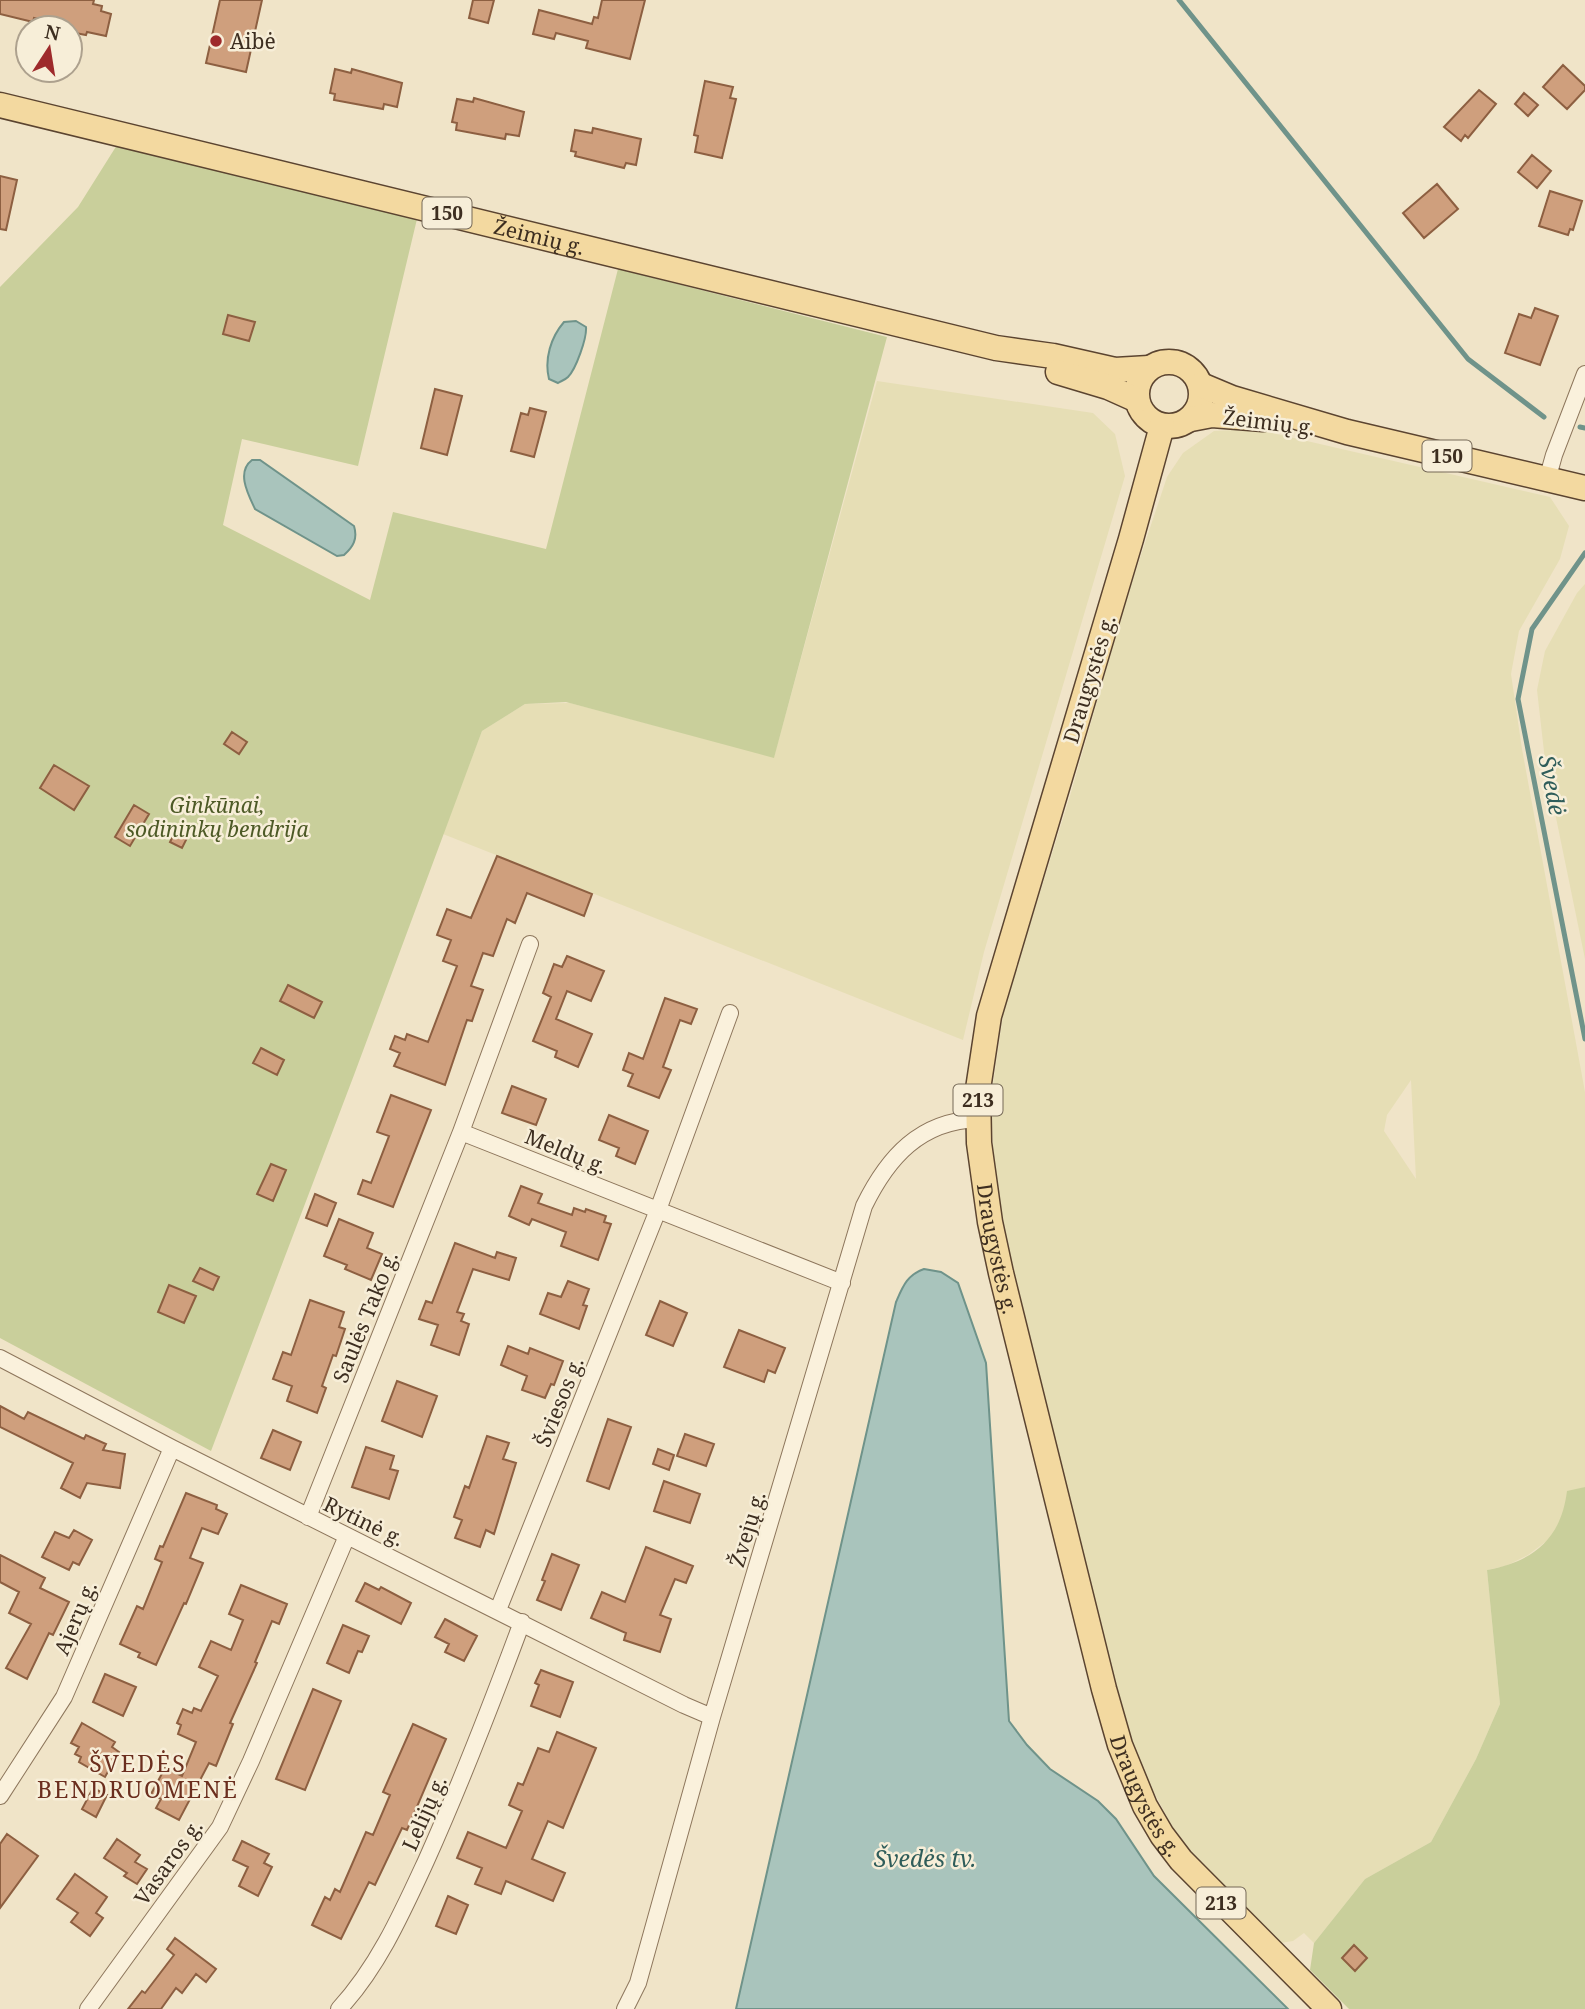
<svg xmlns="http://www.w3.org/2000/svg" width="1585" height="2009" font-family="'Noto Serif',serif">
<rect width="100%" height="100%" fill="#f0e4c8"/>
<path fill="#e6deb5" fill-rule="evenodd" d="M877,381L1093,413L1115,434L1125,476L984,952L963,1040L443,834L482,731L525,704L570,703L774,757Z
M1255,429L1550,497L1569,526L1560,559L1519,631L1511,674L1522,749L1585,1092V1487L1568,1492L1565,1510L1552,1537L1528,1555L1506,1566L1487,1570L1500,1704L1476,1759L1431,1842L1365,1879L1314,1943L1304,1933L1293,1941L1281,1943L1252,1917L1181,1843L1149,1783L1129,1737L1004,1230L993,1150L991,1098L1004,1008L1070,796L1127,597L1167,477L1183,453L1214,431ZM1411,1080L1416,1179L1384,1131L1387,1115Z
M1585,584V959L1546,769L1537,690L1545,651L1577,593Z"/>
<path fill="#c9cf9b" d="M117,145L417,219L358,466L242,439L223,525L370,600L393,512L546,549L618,269L887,337L774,758L566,702L525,704L482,731L354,1075L211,1451L0,1338V287L78,207Z
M1585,1487V2009H1349L1310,1970L1314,1943L1365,1879L1431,1842L1476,1759L1500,1704L1487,1570C1534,1561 1561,1539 1567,1491Z"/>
<path fill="#a9c4bc" stroke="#6f938a" stroke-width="2" d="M576,321L586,327C587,338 576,369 568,377C565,380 561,381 558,383L549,379C544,359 551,337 564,322Z
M252,460H260L354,526C358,539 353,547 344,555L337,556L255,509C248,494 236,472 252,460Z
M924,1269L941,1272L958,1283L986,1363L1009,1721L1027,1745L1050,1769L1098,1801L1116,1819L1154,1876L1288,2009H736L896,1302C903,1286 907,1275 924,1269Z"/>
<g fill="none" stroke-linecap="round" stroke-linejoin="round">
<path stroke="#6f938a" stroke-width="5" d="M1179,0L1468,359L1544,417
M1580,427L1585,428
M1585,553L1532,629L1518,699L1585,1039"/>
</g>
<path fill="#cf9f7d" stroke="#8d5f41" stroke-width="2" d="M0,0H94L93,4L102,6L101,11L111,14L106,36L87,32L86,35L70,32V28H63L64,25L34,18L33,22L0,14Z
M220,0H262L246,72L206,63Z
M473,0H494L488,23L469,18Z
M602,0H645L630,59L586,48L588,41L556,33L554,39L533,34L539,10L592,24L594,17L598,18Z
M1563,65L1585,86V90L1567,109L1543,87Z
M335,69L351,73L352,69L402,83L397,107L384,104L383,109L334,100L335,94L330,93Z
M705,81L733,87L730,98L736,99L722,158L695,152L698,136L694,135Z
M1479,90L1496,104L1468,138L1465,135L1461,141L1444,127Z
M1524,93L1538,105L1528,116L1515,104Z
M474,98L524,112L519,136L506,134L505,139L456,130L457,123L452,122L457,99L473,102Z
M593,128L641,139L636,165L626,163L624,168L575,156L576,152L571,151L575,130L592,133Z
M1532,155L1551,171L1537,188L1518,172Z
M0,176L17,180L6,230L0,229Z
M1437,184L1458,209L1424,238L1403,213Z
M1550,191L1582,201L1573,230L1570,229L1568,235L1539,226Z
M1535,308L1558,316L1540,365L1505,353L1519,314L1531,318Z
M228,315L255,322L249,341L223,334Z
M435,389L462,396L447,455L421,448Z
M530,408L546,412L534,457L511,451L521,413L528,415Z
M232,732L247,742L239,754L224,744Z
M54,765L89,786L74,810L40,788Z
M134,805L149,814L130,846L115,837Z
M176,830L188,836L182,848L170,842Z
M497,856L592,894L584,916L527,893L515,923L507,919L493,956L483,953L471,986L483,990L472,1021L467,1020L445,1085L394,1066L400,1053L390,1049L395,1036L405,1040L407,1034L428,1042L457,966L443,961L451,940L437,935L447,909L471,918Z
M567,956L604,971L591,1001L567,991L556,1019L592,1034L578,1067L555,1057L557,1051L533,1041L551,997L543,993L554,964L562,967Z
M288,985L322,1002L314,1018L280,1001Z
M665,998L697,1009L691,1024L680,1020L663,1067L671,1070L659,1098L628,1086L633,1074L623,1070L629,1053L643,1059Z
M261,1048L284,1060L277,1075L253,1063Z
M512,1086L546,1099L536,1125L502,1113Z
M391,1095L431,1110L393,1207L358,1194L363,1180L371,1183L389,1136L377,1132Z
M609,1115L648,1131L635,1164L616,1156L619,1148L599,1140Z
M271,1164L286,1170L273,1201L257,1194Z
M521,1186L542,1194L538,1203L572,1215L574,1208L585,1212L586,1209L606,1216L604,1222L611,1224L598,1260L561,1246L566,1232L532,1219L529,1225L509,1216Z
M315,1194L336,1203L327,1226L306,1218Z
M339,1219L373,1233L367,1248L382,1254L371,1280L345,1269L347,1265L324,1256Z
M455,1243L495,1258L497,1252L516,1258L509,1280L473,1269L457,1312L464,1314L461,1321L469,1324L459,1355L431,1345L438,1325L419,1319L426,1301L432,1303Z
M200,1268L219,1277L213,1290L193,1281Z
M568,1281L589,1289L583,1305L587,1306L579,1329L540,1314L548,1293L561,1297Z
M169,1285L196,1296L184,1323L158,1312Z
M310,1300L344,1312L339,1327L345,1329L336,1356L333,1355L322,1386L326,1388L317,1413L287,1401L292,1386L273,1379L283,1352L291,1355Z
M660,1301L687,1313L673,1346L646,1335Z
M739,1330L785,1348L775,1373L768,1370L764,1382L724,1367Z
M508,1346L528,1354L530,1348L563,1361L554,1385L551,1384L545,1398L522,1390L527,1376L501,1365Z
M397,1381L437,1396L422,1437L382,1421Z
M0,1406L24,1419L28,1412L84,1439L86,1435L106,1444L103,1450L125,1454L120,1488L87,1483L80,1498L61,1488L73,1463L0,1427Z
M608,1419L631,1427L609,1489L587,1481Z
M273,1430L301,1442L290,1470L261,1458Z
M685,1434L714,1444L706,1466L677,1456Z
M487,1436L509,1443L503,1459L516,1463L494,1534L486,1530L480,1547L455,1538L462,1520L454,1517L465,1486L469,1488Z
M366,1447L394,1456L390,1469L398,1471L389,1499L352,1487Z
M658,1449L674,1455L669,1470L653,1464Z
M664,1481L700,1494L690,1523L654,1511Z
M186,1493L217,1505L216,1509L227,1514L218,1534L202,1528L190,1558L203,1563L186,1604L184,1603L156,1665L138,1657L140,1653L120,1644L137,1606L143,1609L162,1562L155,1559L160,1546L163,1547Z
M74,1530L92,1540L79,1565L73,1562L69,1570L42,1557L55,1532L69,1538Z
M646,1547L693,1566L686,1583L675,1579L660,1615L671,1619L660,1652L624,1640L626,1633L591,1618L602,1592L625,1602Z
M552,1554L579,1565L561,1610L537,1600L545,1581L542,1580Z
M0,1555L45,1578L40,1588L69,1602L53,1635L49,1633L27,1679L6,1668L31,1624L9,1613L19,1592L0,1582Z
M365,1583L379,1590L381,1587L411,1603L401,1624L356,1601Z
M241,1585L287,1604L279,1624L272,1621L255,1662L257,1663L230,1723L233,1724L216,1766L209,1763L179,1820L156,1808L161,1799L151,1794L165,1768L182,1776L196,1742L178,1734L181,1725L177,1723L183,1709L192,1713L194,1708L201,1711L218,1676L199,1667L211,1641L231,1650L243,1620L229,1614Z
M445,1619L477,1636L464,1661L445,1652L449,1644L435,1637Z
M343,1625L369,1636L362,1652L358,1651L349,1673L327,1663Z
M541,1670L573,1682L560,1717L531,1706L539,1685L535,1683Z
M105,1674L136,1687L123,1716L93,1702Z
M313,1689L341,1701L305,1790L276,1779Z
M82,1723L115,1742L112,1747L119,1752L105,1777L79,1762L81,1757L75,1754L79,1747L71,1743Z
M413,1724L446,1739L407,1830L402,1828L375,1885L369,1882L341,1939L312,1925L325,1897L330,1900L335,1889L340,1892L366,1832L373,1835L390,1795L383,1792Z
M557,1732L596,1748L563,1828L548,1821L532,1859L565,1873L553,1901L506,1881L501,1894L475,1884L482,1868L457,1858L468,1832L506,1848L522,1811L509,1805L518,1783L523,1785L538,1748L549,1752Z
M93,1788L107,1795L96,1817L82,1809Z
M7,1834L38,1856L0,1908V1844Z
M117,1839L140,1855L135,1862L147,1869L137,1884L124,1876L127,1873L104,1858Z
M242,1841L269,1854L264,1863L272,1867L258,1896L239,1886L248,1867L233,1860Z
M75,1874L107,1897L96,1913L103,1918L90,1936L71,1922L78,1913L57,1899Z
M448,1896L468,1905L456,1934L436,1926Z
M175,1938L216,1969L206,1982L196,1974L182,1993L176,1988L161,2009H128L142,1991L145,1993L174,1955L167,1949Z
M1354,1945L1367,1958L1355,1971L1342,1958Z"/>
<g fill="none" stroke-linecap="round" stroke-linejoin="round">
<defs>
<path id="minor" d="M1547,480L1554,455L1585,374
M530,944L461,1132L842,1283
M0,1358L172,1448L684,1705L712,1717
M308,1517L461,1132
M498,1610L658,1210L730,1013
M0,1796L64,1697L172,1448
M88,2009L220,1827L251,1761L347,1536
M339,2009C378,1967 402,1913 426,1861C461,1783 492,1703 522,1622
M625,2009L638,1983L712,1717L864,1206C888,1157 920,1121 978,1119"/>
<g id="primary">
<path id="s1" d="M0,105L996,348L1053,356L1115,370L1149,368"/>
<circle cx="1169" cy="394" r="32"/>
<path d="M1058,372L1108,387L1137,400"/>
<path d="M1201,385L1232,398L1347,432L1585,488"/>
<path d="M1191,419L1212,415L1263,419"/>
<path id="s2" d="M1162,426L1131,539L989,1016L978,1089L979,1143L990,1222L1001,1273L1104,1689L1120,1745L1145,1806L1162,1835L1181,1860L1329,2009"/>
</g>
</defs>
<use href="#minor" stroke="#8d765c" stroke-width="18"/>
<use href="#primary" stroke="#5b4430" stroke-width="27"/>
<use href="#minor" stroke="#faf1dc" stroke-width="16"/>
<use href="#primary" stroke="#f3d9a0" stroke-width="24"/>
</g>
<circle fill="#9e2a2b" stroke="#f7eed8" stroke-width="2.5" cx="216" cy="41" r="7"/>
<g text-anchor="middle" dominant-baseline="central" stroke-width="5" stroke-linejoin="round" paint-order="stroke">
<g fill="#f7eed8" stroke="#756857" stroke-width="2">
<rect x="422.5" y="197.5" width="49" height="31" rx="5"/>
<rect x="1422.5" y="440.5" width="49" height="31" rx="5"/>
<rect x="953.5" y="1084.5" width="49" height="31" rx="5"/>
<rect x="1196.5" y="1887.5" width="49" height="31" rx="5"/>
</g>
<g font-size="19" font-weight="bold" fill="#3d2e20">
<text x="447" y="213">150</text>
<text x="1447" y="456">150</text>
<text x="978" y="1100">213</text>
<text x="1221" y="1903">213</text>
</g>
<g font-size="21" fill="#3d2e20" stroke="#f7eed8" text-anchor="start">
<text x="230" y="41">Aibė</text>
</g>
<g font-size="21" fill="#3d2e20" stroke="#f7eed8">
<text stroke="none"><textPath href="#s1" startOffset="555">Žeimių g.</textPath></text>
<text transform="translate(1269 422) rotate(7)">Žeimių g.</text>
<text transform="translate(1089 679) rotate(-73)">Draugystės g.</text>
<text transform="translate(566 1151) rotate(22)">Meldų g.</text>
<text stroke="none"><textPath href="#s2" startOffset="850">Draugystės g.</textPath></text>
<text transform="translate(365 1317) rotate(-68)">Saulės Tako g.</text>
<text transform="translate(559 1402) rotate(-68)">Šviesos g.</text>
<text transform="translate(364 1521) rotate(26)">Rytinė g.</text>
<text transform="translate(747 1529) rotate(-73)">Žvejų g.</text>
<text transform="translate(75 1618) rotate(-67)">Ajerų g.</text>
<text stroke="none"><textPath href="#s2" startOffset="1418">Draugystės g.</textPath></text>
<text transform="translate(424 1813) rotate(-66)">Lelijų g.</text>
<text transform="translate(168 1862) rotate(-54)">Vasaros g.</text>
</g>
<g font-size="21" font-style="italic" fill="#4d5a26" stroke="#f7eed8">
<text x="217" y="805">Ginkūnai,<tspan x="217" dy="24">sodininkų bendrija</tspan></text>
</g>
<g font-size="23" font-style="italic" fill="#2f5d5a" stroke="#f7eed8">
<text transform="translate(1553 785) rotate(79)">Švedė</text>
<text x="925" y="1858">Švedės tv.</text>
</g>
<g font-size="23" letter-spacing="2" fill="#6b2e1e" stroke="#f7eed8">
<text x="138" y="1763">ŠVEDĖS<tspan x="138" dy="26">BENDRUOMENĖ</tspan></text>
</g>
</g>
<g transform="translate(49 49) rotate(12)"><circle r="33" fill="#f7eed8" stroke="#ada18e" stroke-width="2"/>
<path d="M0-5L12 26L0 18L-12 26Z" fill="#9e2a2b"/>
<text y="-10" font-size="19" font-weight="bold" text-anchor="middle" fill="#3d2e20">N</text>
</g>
</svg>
